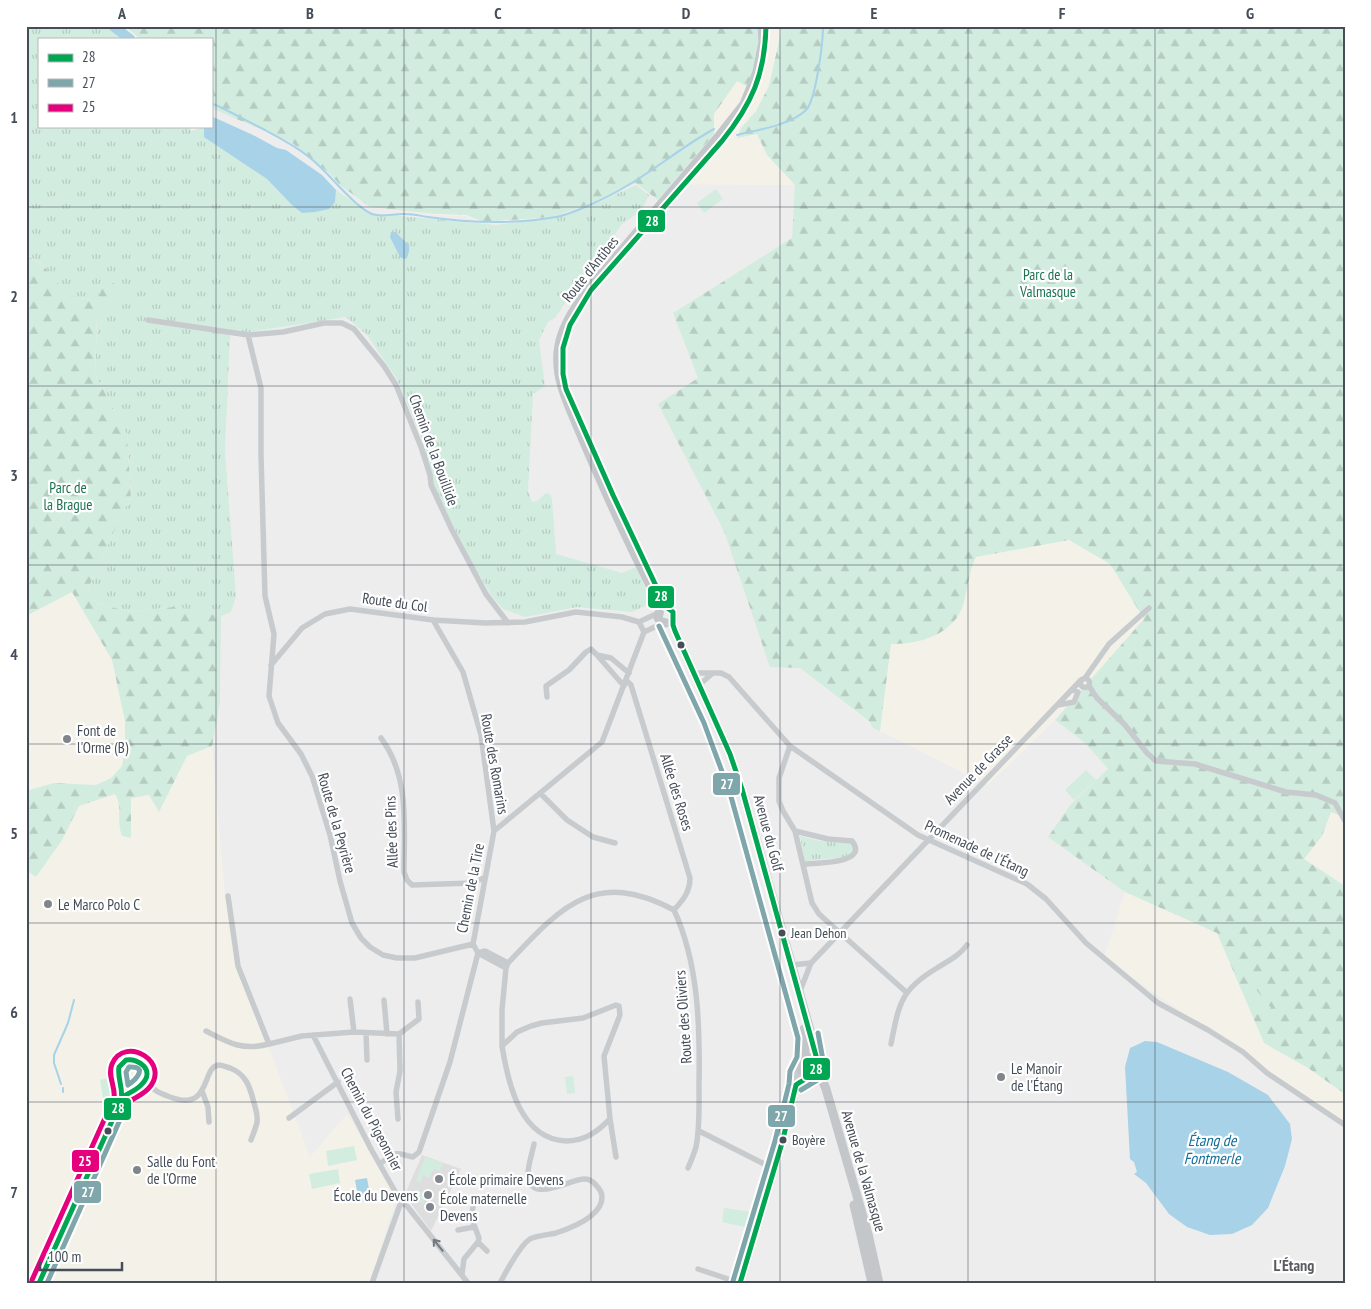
<svg xmlns="http://www.w3.org/2000/svg" width="1371" height="1309" font-family="'PT Sans Narrow',sans-serif">
<defs>
<pattern id="grass-tufts" width="24" height="20" patternUnits="userSpaceOnUse" patternTransform="scale(1.25)"><rect width="24" height="20" fill="#d2ecdf"/><path d="M3 7l-1-3M5 7V3M7 7l1-3M15 17l-1-3M17 17v-4M19 17l1-3" fill="none" stroke="#b6ccc1"/></pattern>
<pattern id="forest-firs" width="22" height="20" patternUnits="userSpaceOnUse" patternTransform="scale(1.25)"><rect width="22" height="20" fill="#d2ecdf"/><path d="M5 1l3.5 6h-7zM16 11l3.5 6h-7z" fill="#b6ccc1"/></pattern>
</defs>
<rect width="100%" height="100%" fill="#ededed"/>
<path fill="#f4f2e8" d="M26,26H1345V1125L1104,958L1125,892L1048,837L1070,805L1108,770L1084,742L1055,720L988,785L880,731L800,668L698,378L673,313L792,238L795,185L636,184L553,218L480,222L466,216L436,215L391,208L211,39H39V126H204L201,139L230,335L225,450L236,597L231,612L221,616L220,702L212,746L225,896L238,966L310,1157L347,1114L397,1197L369,1283H26Z"/>
<path fill="#dfdede" d="M422,1155L461,1169L431,1231L407,1198L406,1192Z"/>
<path fill="url(#grass-tufts)" d="M26,26H109L123,39H39V126H189L191,131L204,127L205,137L267,179L292,205L335,202L336,190L369,213L496,225L553,218L588,207L636,185L649,195L641,211L622,224L593,265L582,278L555,318L548,322L539,340L545,386L533,394L528,491L532,502L537,501L546,493L550,494L552,499L556,554L622,573L636,567L652,603L632,612L577,607L525,617L503,609L491,595L470,559L433,486L420,434L397,379L367,335L346,317L230,335L225,450L236,597L231,612L221,616L183,609L176,600L173,607L130,612L97,603L88,589L124,509L131,500L127,435L95,374L97,323L90,300L68,295L43,265L26,254Z
M800,836L820,841L851,843L855,848L853,852L844,857L805,861Z"/>
<path fill="url(#forest-firs)" d="M125,26H762L763,40L750,88L737,81L714,114V134L658,200L636,183L587,205L553,217L482,222L467,215L436,214L370,207L340,185L330,174L291,142L211,108V39H140Z
M780,26H1345V817L1331,812L1322,836L1304,859L1345,886V1094L1308,1068L1264,1043L1217,933L1125,892L1048,837L1070,805L1108,769L1084,742L1055,720L1144,619L1110,564L1069,540L976,557C969,571 968,587 964,602C955,635 920,644 891,644L880,731L873,728L870,722L800,668L770,667L724,531L658,404L698,378L673,313L792,238L795,185L767,155L757,134L737,138L741,128L756,111L769,86L781,32Z
M26,255L43,265L68,295L90,300L92,288L106,281L122,286L115,299L97,313L95,374L127,435L131,500L124,509L88,589L97,603L130,612L173,607L176,599L184,609L221,616L220,702L212,746L187,756L159,812L149,795L131,798V838L122,836C116,820 123,806 115,794L79,806L62,840L36,877L29,872L26,856V791L54,783L96,785L111,778L122,766L125,750V721L112,660L72,592L26,616Z"/>
<path fill="#d2ecdf" d="M716,189L723,199L704,213L697,203Z
M1086,770L1096,780L1074,800L1065,790Z
M1254,987L1271,1008L1261,1017L1244,996Z
M573,1076L575,1093L567,1094L565,1077Z
M109,1078L113,1097L103,1098L100,1080Z
M354,1146L357,1160L328,1166L326,1151Z
M425,1157L443,1163L440,1171L434,1169L429,1178L423,1175L420,1183L416,1180Z
M338,1169L340,1183L312,1189L309,1174Z
M417,1189L427,1195L423,1204L415,1198L414,1194Z
M724,1208L753,1212L749,1228L722,1222Z"/>
<path fill="#a8d2e7" d="M211,116L253,135L277,148L286,150L322,175L336,190L335,202L329,209L315,212L302,213L292,205L267,179L204,137V127L211,126Z
M391,232H395L409,245V251L407,258L404,259L400,257L390,237Z
M1145,1041L1157,1042L1228,1072L1268,1095L1290,1124L1292,1139L1285,1166L1268,1208L1252,1225L1232,1234L1210,1235L1187,1227L1169,1214L1146,1183L1134,1174L1137,1172L1134,1162L1130,1159L1125,1067L1130,1048Z
M367,1178L371,1200L359,1202L355,1180Z"/>
<g fill="none" stroke-linecap="round" stroke-linejoin="round">
<path stroke="#a8d2e7" stroke-width="2" d="M211,103C230,111 247,121 265,130C283,140 301,149 316,163C331,176 354,206 372,214C382,218 395,213 406,214C413,214 421,216 428,217C470,223 515,224 556,217C573,214 610,196 625,187C656,169 683,146 714,129
M737,135C757,130 791,125 806,110C816,100 823,42 823,26
M61,1084L54,1063V1055L68,1023L74,1000
M63,1088V1092"/>
<path stroke="#a8d2e7" stroke-width="10" d="M113,26L130,39"/>
<path stroke="#c8cbce" stroke-width="5.5" d="M148,320L248,335L283,332L324,323H342L354,329L384,366L396,385L421,447L430,475L431,485L452,530L486,594L508,623
M248,335L261,388V455L265,596L274,634L269,696L278,723L301,754L312,776L330,835L340,881L352,923L361,938L370,947L383,955L397,958H415L473,944
M658,613L639,622L644,632L663,623
M433,620L463,672L481,735L494,831
M271,665L302,628L325,614L350,609L433,620L485,623L525,622L576,612L622,617L639,622
M694,673H721L729,677L790,746L918,835L1027,884L1046,899L1086,943L1158,1003L1208,1030L1243,1052L1267,1073L1345,1125
M1085,678L1109,644L1149,608
M1080.5 683a4.5 4.5 0 1 1 9 0a4.5 4.5 0 1 1-9 0Z
M626,680L631,685L690,878C690,892 683,900 674,910
M699,685L713,673
M624,686L597,655L611,658L629,673
M1089,686L1097,698L1125,725L1147,753L1156,761L1195,764L1286,792L1316,795L1335,803L1345,821
M547,697L546,686L569,670L586,652L591,649L597,655
M1058,705L1074,702L1078,692L1072,690
M381,738C410,777 404,826 404,872L407,880L412,885L472,883L484,878
M790,746L779,778V801L783,811L795,831L812,903L819,914L906,992
M540,793L567,820L593,837L615,843
M795,831L828,839L852,841C870,864 815,863 803,864
M228,896L238,966L269,1044L302,1036L354,1032L399,1034L400,1071L396,1092L398,1119
M485,951L508,963L506,968L478,953Z
M508,963C561,907 594,868 674,910C699,964 700,1028 699,1086C699,1107 700,1127 696,1147C694,1154 691,1161 688,1168
M792,965L811,963
M800,991L811,963L1081,680
M350,999L354,1032
M384,1000L387,1034
M206,1031C229,1043 242,1051 269,1044
M366,1033L367,1060
M399,1034L419,1019L418,1002
M313,1035L371,1149L401,1202L407,1206L468,1283
M891,1044C899,1004 900,990 937,968C948,961 959,956 967,945
M502,1046C508,1083 520,1139 566,1141C585,1141 597,1132 610,1119L604,1056L620,1015L619,1006L616,1005L583,1018L542,1023L531,1026L517,1032L502,1046V1010L506,968
M145,1081C153,1090 159,1093 170,1097C212,1113 201,1066 219,1065C222,1065 226,1067 230,1068C246,1074 250,1087 254,1103C256,1110 258,1116 257,1122C256,1128 253,1134 251,1140
M202,1091L208,1107L209,1122
M122,1097L141,1086L147,1076C147,1043 102,1066 122,1085C127,1089 132,1089 137,1088
M289,1118L338,1082
M610,1119L616,1157
M699,1131L774,1169
M380,1164C397,1150 395,1153 413,1157L419,1152L450,1062L478,953L473,944L494,831L602,742L644,632
M458,1230L474,1227
M478,1242L487,1251
M698,1269L740,1283
M462,1274L464,1259L478,1242L479,1238L471,1217L475,1197
M39,1283L63,1228L101,1147L122,1097L118,1078
M372,1283L401,1202
M500,1283C506,1272 520,1245 530,1239C538,1235 548,1235 556,1233C571,1228 602,1216 602,1197C602,1192 599,1188 595,1184C593,1182 589,1179 585,1179C572,1178 532,1204 528,1177C527,1168 532,1154 534,1144"/>
<path stroke="#cacccf" stroke-width="9" d="M740,1283L782,1143L796,1085L797,1073L801,1063"/>
<path stroke="#c4c7ca" stroke-width="9" d="M620,510L640,553
M666,607L673,612V625L675,631L730,754L742,789L817,1055L819,1066L815,1073L809,1075L801,1070C799,1063 802,1058 809,1057L817,1061
M666,623L661,622L658,618L660,610L657,599C630,547 606,494 583,440C572,412 555,383 558,352C560,329 573,310 587,291L718,137L744,104L757,72L763,42L762,26
M804,1059L806,1044L804,1029
M818,1069L826,1089L868,1234L879,1283
M854,1205L872,1283"/>
<defs>
<path id="bus-1" d="M39,1283L121,1101C124,1089 117,1079 119,1067L126,1060C140,1058 155,1071 142,1084C137,1090 129,1093 122,1097
M740,1283L782,1143L796,1085C805,1078 817,1076 818,1063L742,789L730,754L675,631L673,625V612L666,607L613,495L566,389L563,374V348L570,325L591,290L722,141C752,104 765,74 766,26"/>
<path id="bus-2" d="M659,626L704,723L730,793L798,1038L797,1057L790,1071L789,1084L775,1141L733,1281
M129,1067C148,1066 137,1079 128,1085L126,1072Z
M801,1090L819,1079L825,1071L818,1033
M47,1283L128,1102"/>
<path id="bus-3" d="M32,1280L114,1098C116,1087 107,1076 112,1064C125,1034 173,1063 148,1089C142,1095 135,1098 128,1102"/>
</defs>
<use href="#bus-1" stroke="#fff" stroke-width="9"/>
<use href="#bus-2" stroke="#fff" stroke-width="9"/>
<use href="#bus-3" stroke="#fff" stroke-width="9"/>
<use href="#bus-1" stroke="#00a651" stroke-width="5"/>
<use href="#bus-2" stroke="#7fa6aa" stroke-width="5"/>
<use href="#bus-3" stroke="#e5007d" stroke-width="5"/>
</g>
<defs><path id="oneway-shaft" d="M-6 0H5M1.5-3L5.5 0L1.5 3" fill="none" stroke-width="1.6" stroke-linecap="round" stroke-linejoin="round" transform="scale(1.25)"/></defs>
<use stroke="#737981" href="#oneway-shaft" transform="translate(438 1245) rotate(-129)"/>
<path fill="none" stroke="#454d58" stroke-width="1" stroke-opacity="0.55" d="M216,26V1283M404,26V1283M591,26V1283M780,26V1283M968,26V1283M1155,26V1283M26,207H1345M26,386H1345M26,565H1345M26,744H1345M26,923H1345M26,1102H1345"/>
<g fill="#454d58" stroke="#fff" stroke-width="2">
<circle cx="681" cy="645" r="4.5"/>
<circle cx="782" cy="933" r="4.5"/>
<circle cx="108" cy="1131" r="4.5"/>
<circle cx="783" cy="1140" r="4.5"/>
</g>
<g fill="#80858c" stroke="#fff" stroke-width="2">
<circle cx="67" cy="739" r="5"/>
<circle cx="48" cy="904" r="5"/>
<circle cx="1001" cy="1077" r="5"/>
<circle cx="137" cy="1170" r="5"/>
<circle cx="439" cy="1179" r="5"/>
<circle cx="428" cy="1195" r="5"/>
<circle cx="430" cy="1207" r="5"/>
</g>
<g text-anchor="middle" dominant-baseline="central" stroke-width="4.5" stroke-linejoin="round" paint-order="stroke">
<g font-size="14" fill="#454d58" stroke="#fff" text-anchor="start">
<text x="791" y="933">Jean Dehon</text>
<text x="792" y="1140">Boyère</text>
</g>
<g font-size="15" fill="#454d58" stroke="#fff">
<text transform="translate(590 269) rotate(-51)">Route d'Antibes</text>
<text transform="translate(434 450) rotate(70)">Chemin de la Bouillide</text>
<text transform="translate(395 602) rotate(8)">Route du Col</text>
<text transform="translate(495 764) rotate(80)">Route des Romarins</text>
<text transform="translate(978 769) rotate(-46)">Avenue de Grasse</text>
<text transform="translate(677 792) rotate(73)">Allée des Roses</text>
<text transform="translate(337 823) rotate(74)">Route de la Peyrière</text>
<text transform="translate(391 832) rotate(-92)">Allée des Pins</text>
<text transform="translate(769 833) rotate(75)">Avenue du Golf</text>
<text transform="translate(977 848) rotate(25)">Promenade de l'Étang</text>
<text transform="translate(470 888) rotate(-79)">Chemin de la Tire</text>
<text transform="translate(683 1017) rotate(-94)">Route des Oliviers</text>
<text transform="translate(372 1119) rotate(62)">Chemin du Pigeonnier</text>
<text transform="translate(864 1171) rotate(74)">Avenue de la Valmasque</text>
</g>
<g font-size="15" fill="#1c7352" stroke="#fff">
<text x="1048" y="274">Parc de la<tspan x="1048" dy="17">Valmasque</tspan></text>
<text x="68" y="487">Parc de<tspan x="68" dy="17">la Brague</tspan></text>
</g>
<g font-size="15" fill="#454d58" stroke="#fff" text-anchor="start">
<text x="77" y="730">Font de<tspan x="77" dy="17">l'Orme (B)</tspan></text>
<text x="58" y="904">Le Marco Polo C</text>
<text x="1011" y="1068">Le Manoir<tspan x="1011" dy="17">de l'Étang</tspan></text>
<text x="147" y="1161">Salle du Font<tspan x="147" dy="17">de l’Orme</tspan></text>
<text x="449" y="1179">École primaire Devens</text>
<text x="418" y="1195" text-anchor="end">École du Devens</text>
<text x="440" y="1198">École maternelle<tspan x="440" dy="17">Devens</tspan></text>
</g>
<g font-size="16" font-style="italic" fill="#146e9b" stroke="#fff">
<text x="1212" y="1140">Étang de<tspan x="1212" dy="18">Fontmerle</tspan></text>
</g>
<g font-size="16" font-weight="bold" fill="#595b60" stroke="#fff">
<text x="1294" y="1265">L'Étang</text>
</g>
</g>
<g stroke="#fff" stroke-width="2">
<rect x="637" y="209" width="29" height="24" rx="5" fill="#00a651"/>
<rect x="647" y="585" width="28" height="24" rx="5" fill="#00a651"/>
<rect x="712" y="772" width="29" height="24" rx="5" fill="#7fa6aa"/>
<rect x="802" y="1057" width="29" height="24" rx="5" fill="#00a651"/>
<rect x="103" y="1097" width="29" height="24" rx="5" fill="#00a651"/>
<rect x="767" y="1104" width="29" height="24" rx="5" fill="#7fa6aa"/>
<rect x="71" y="1149" width="29" height="24" rx="5" fill="#e5007d"/>
<rect x="73" y="1180" width="29" height="24" rx="5" fill="#7fa6aa"/>
</g>
<g font-size="14" text-anchor="middle" font-weight="bold" fill="#fff">
<text x="652" y="226">28</text>
<text x="661" y="601">28</text>
<text x="727" y="789">27</text>
<text x="816" y="1074">28</text>
<text x="118" y="1113">28</text>
<text x="781" y="1121">27</text>
<text x="85" y="1166">25</text>
<text x="88" y="1197">27</text>
</g>
<rect width="1371" height="1309" fill="none" stroke="#ffffff" stroke-width="55"/>
<rect x="38" y="38" width="175" height="90" fill="#ffffff" stroke="#b5b8bc"/>
<rect x="48" y="54" width="25" height="8" fill="#00a651" stroke="#b5b8bc"/>
<text x="82" y="62" font-size="15" fill="#454d58">28</text>
<rect x="48" y="79" width="25" height="8" fill="#7fa6aa" stroke="#b5b8bc"/>
<text x="82" y="88" font-size="15" fill="#454d58">27</text>
<rect x="48" y="104" width="25" height="8" fill="#e5007d" stroke="#b5b8bc"/>
<text x="82" y="112" font-size="15" fill="#454d58">25</text>
<path d="M40 1262v8h82v-8" fill="none" stroke="#454d58" stroke-width="2.5"/>
<text x="48" y="1262" font-size="15" fill="#454d58" stroke="#ffffff" stroke-width="4" paint-order="stroke">100 m</text>
<rect x="28" y="28" width="1316" height="1254" fill="none" stroke="#454d58" stroke-width="2"/>
<g font-size="16" text-anchor="middle" font-weight="bold" fill="#454d58">
<text x="122" y="19">A</text>
<text x="310" y="19">B</text>
<text x="498" y="19">C</text>
<text x="686" y="19">D</text>
<text x="874" y="19">E</text>
<text x="1062" y="19">F</text>
<text x="1250" y="19">G</text>
<text x="14" y="123">1</text>
<text x="14" y="302">2</text>
<text x="14" y="481">3</text>
<text x="14" y="660">4</text>
<text x="14" y="839">5</text>
<text x="14" y="1018">6</text>
<text x="14" y="1198">7</text>
</g>
</svg>
